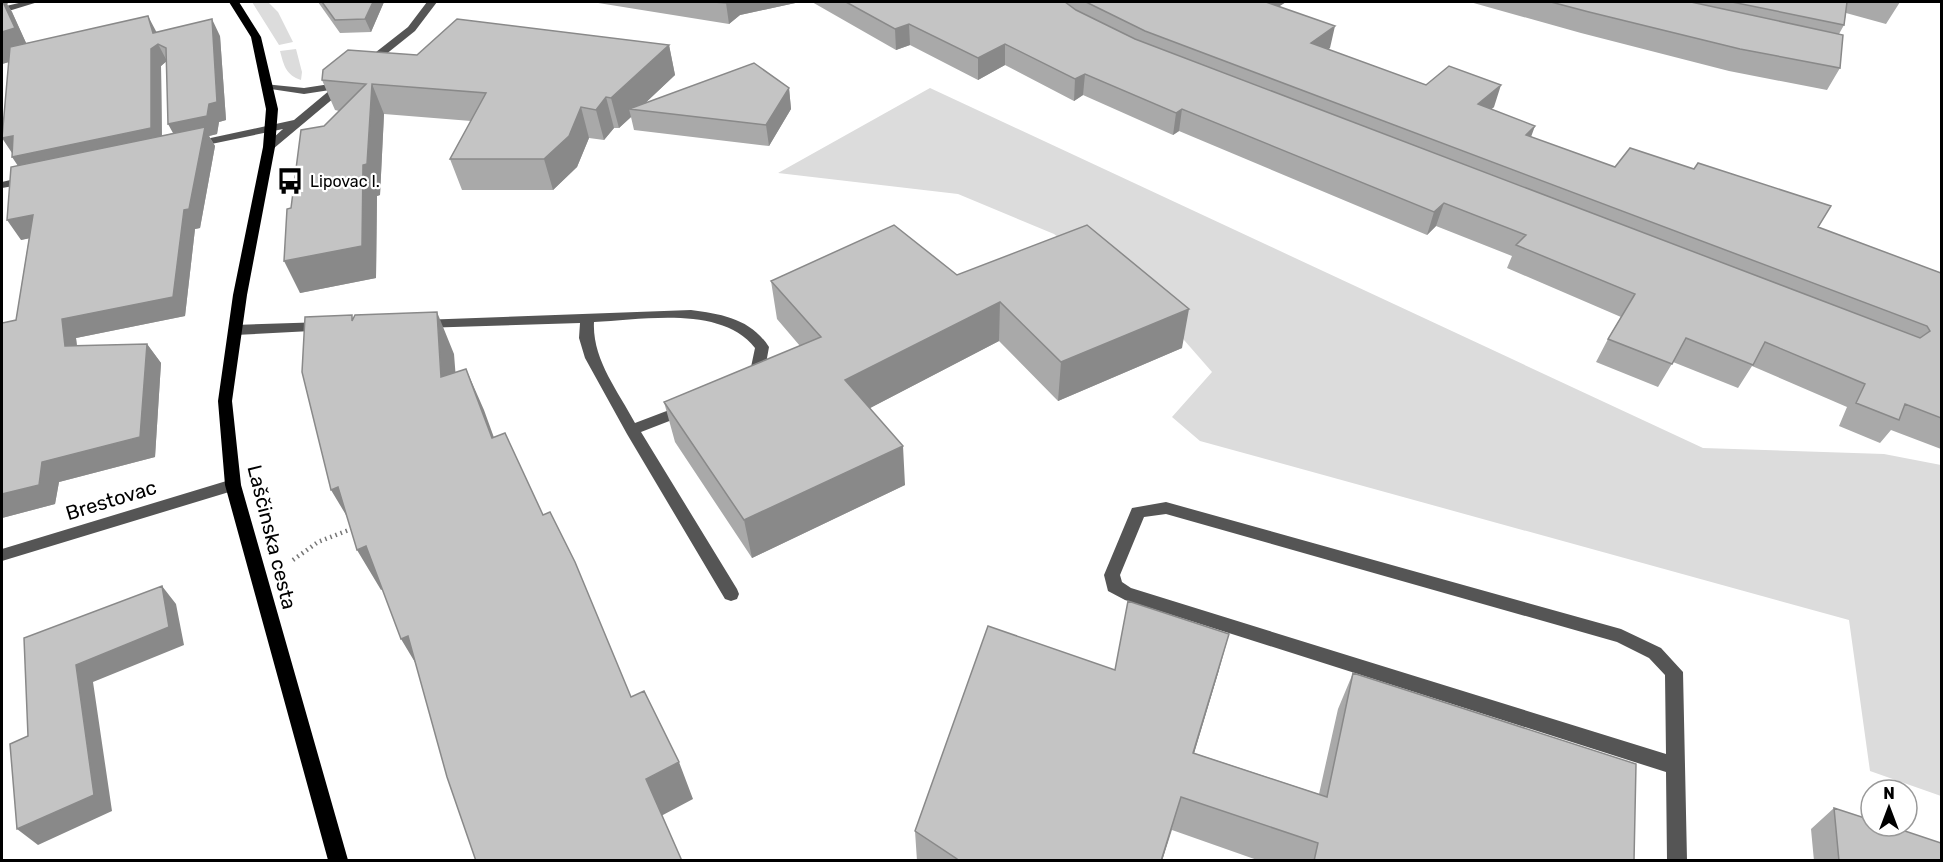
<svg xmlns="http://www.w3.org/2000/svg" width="1943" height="862" font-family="Rubik,sans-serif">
<rect width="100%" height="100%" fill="#fff"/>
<path fill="#dcdcdc" d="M252,2H268L278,12L293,42L279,45Z
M296,49L302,72L301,80C286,75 284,66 280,51Z
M930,88L1703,448L1884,454L1941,465V796L1870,771L1849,620L1200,441L1172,417L1212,372L1170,324L1054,234L958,194L778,173Z"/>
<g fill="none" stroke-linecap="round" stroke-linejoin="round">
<path stroke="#777" stroke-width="4.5" stroke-dasharray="1.5 4" stroke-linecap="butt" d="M293,560L318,542L354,528"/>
<path fill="#555" fill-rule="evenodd" d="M23,2H38L2,13V7Z
M427,2H437L415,31L370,67H362V63L408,27Z
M343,82L347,83V87L273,149L269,150L263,147L283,129L192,148L186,145L192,142L294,120L330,90L304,94L264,88V84L304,88Z
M27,176L33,180L31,183L2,188V182Z
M691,310C722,314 751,319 769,347L765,369L754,381H744L742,378L751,367L755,348C721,305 643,320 594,322C592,359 618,391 635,423L685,404L692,409L690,413L641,432L737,589L739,594L737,599L731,601L725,599L627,434L585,358L579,338L580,323L421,328L414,324L421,320Z
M325,322L332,327L330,330L235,335L228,330L235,325Z
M233,479L239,481L241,485L239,489L2,561V549Z
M1166,502L1621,629L1661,648L1683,672L1687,860H1667L1666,772L1125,600L1108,591L1104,575L1132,508ZM1166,514L1617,642L1649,658L1665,675L1666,754L1131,588L1122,582L1120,575L1144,517Z"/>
<path fill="#000" fill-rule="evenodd" d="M229,2H239L261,37L278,109L275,147L247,295L232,401L241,485L348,860H328L225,485L218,401L233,295L263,147L266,109L251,37Z"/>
</g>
<path fill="#a9a9a9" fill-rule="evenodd" d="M2,2L8,3L7,4L12,12L26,43L157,32L220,36L226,120L219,122L217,134L209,136L215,146L200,228L195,229L185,316L76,338L77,346L147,344L161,363L155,457L59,482L55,504L2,518V323L16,320L29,238L21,240L18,165L8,62L2,64ZM166,61L173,133L162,136L161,66Z
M318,2H384L371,32L340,33Z
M592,2H800L740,15L729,24Z
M812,2H1286L1279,6L1330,48L1327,49L1426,85L1494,107L1491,109L1531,137L1615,167L1818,227L1941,273V449L1891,430L1880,443L1839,426L1847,407L1752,366L1738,388L1673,362L1658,387L1596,362L1608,339L1621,317L1507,268L1512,256L1436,226L1427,235L1179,131L1173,135L1083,95L1074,101L1005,65L978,80L910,45L896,50Z
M1470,2H1900L1886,24L1846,13L1844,25L1839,34L1840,68L1827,90L1729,71L1581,33Z
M669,45L675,75L645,103L789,88L791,109L769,146L634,130L631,117L619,128H614L604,140L589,138L577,167L553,190H462L450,159L471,121L384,114L380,195L377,196L376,278L300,293L291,208L324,126L339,111L335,110L322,80L417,55Z
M957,275L1182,348L1058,401L999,341L870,408L905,485L752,558L675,442L664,402L800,346L777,319L771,281Z
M1115,670H1219L1194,753L1319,794L1338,709L1353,673L1634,861H1260L1172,830L1162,861H917L915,831Z
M1834,808L1941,861H1814L1811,829Z"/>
<path fill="#898989" d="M2,2H8V3L7,4L12,12L32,56L2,64Z
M373,2H384L371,32L365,19Z
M728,2H800L740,15L729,24L726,3Z
M1261,2H1286L1257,21Z
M148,16L157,33H153Z
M212,19L220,36L226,120L219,122L217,134L209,136L215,146L200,228L195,229L185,316L76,338L79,366L65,346L62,319L178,142L168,124Z
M909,24L910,45L896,50L895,29Z
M1335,26L1330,48L1306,65L1311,43Z
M158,44L167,61L161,66L162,146L24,175L12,157L14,156L2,138L151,49Z
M1005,44V65L978,80V58Z
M669,45L675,75L638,110L629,109L631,117L619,128L611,98Z
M1085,74L1083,95L1074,101L1075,79Z
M372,84L384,114L380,195L377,196L376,278L300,293L284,261L363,165Z
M1501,85L1494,107L1470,127L1478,104Z
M789,88L791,109L769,146L766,125Z
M606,97L614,128L604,140L596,110Z
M581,107L589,138L577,167L553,190L544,159Z
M1182,109L1179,131L1173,135L1176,113Z
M1535,126L1527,148L1526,135Z
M1444,203L1436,226L1427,235L1434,212Z
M33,215L46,235L21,240L7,220Z
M1000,302L999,341L849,419L845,380Z
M1189,309L1182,348L1058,401L1061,362Z
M437,312L454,354L459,418L441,377Z
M147,344L161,363L155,457L59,482L55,504L2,518V494L42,462Z
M466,369L484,410L509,479L492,438Z
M903,446L905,485L752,558L744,520Z
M338,487L355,530L331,490Z
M366,546L390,586L381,590L357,550Z
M162,586L176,604L184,645L93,682L112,811L38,845L17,829L76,665Z
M1229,634L1219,670L1184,787L1193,753Z
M408,636L425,679L401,639Z
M679,762L693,799L661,816L646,779Z
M1181,797L1162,861H1161Z"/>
<path fill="#c4c4c4" stroke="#898989" stroke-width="1.5" d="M2,2H3L15,28L2,32Z
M322,2H373L365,19L335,20Z
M714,2H728L726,3Z
M846,2H1065L1076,10L1135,39L1920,338L1930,331L1927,326L1145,31L1086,2H1266L1335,26L1311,43L1426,85L1449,66L1501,85L1478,104L1535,126L1526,135L1615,167L1630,148L1694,169L1698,163L1831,206L1818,227L1941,273V418L1905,404L1899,420L1856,403L1865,384L1765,342L1753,365L1686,338L1672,364L1608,339L1635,294L1516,245L1526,235L1444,203L1434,212L1182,109L1176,113L1085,74L1075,79L1005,44L978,58L909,24L895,29Z
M1551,2H1691L1843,35L1840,68L1740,49L1589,12Z
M1732,2H1847L1844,25Z
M148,16L153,33L212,19L217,102L209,104L207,116L168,124L166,48L158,44L151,49V128L12,157L13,136L2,138L10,47Z
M457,19L669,45L611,98L606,97L596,110L581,107L569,136L544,159H450L486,93L372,84L367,164L363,165L362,246L284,261L287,209L291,208L301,130L324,126L366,84L322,80L323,70L348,50L417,55Z
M754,63L789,88L766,125L629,109Z
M205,127L189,209L184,210L173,297L62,319L65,346L147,344L140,437L42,462L39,485L2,494V323L16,320L33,215L7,220L11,167Z
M894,225L957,275L1087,225L1189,309L1061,362L1000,302L845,380L903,446L744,520L664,402L821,337L771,281Z
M437,312L441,377L466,369L492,438L505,433L543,515L550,512L575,562L631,697L644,691L679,762L646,779L682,861H476L447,777L408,636L401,639L366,546L357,550L338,487L331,490L302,372L305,317L352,315V321L355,315Z
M162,586L169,627L76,665L94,795L17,829L10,744L28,736L24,638Z
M1128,601L1229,634L1193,753L1327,797L1353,673L1636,764L1634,861H1314L1318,843L1181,797L1161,861H957V859L915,831L988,626L1115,670Z
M1834,808L1871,820V826H1890L1941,843V861H1839Z"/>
<defs>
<symbol id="bus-bare" viewBox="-9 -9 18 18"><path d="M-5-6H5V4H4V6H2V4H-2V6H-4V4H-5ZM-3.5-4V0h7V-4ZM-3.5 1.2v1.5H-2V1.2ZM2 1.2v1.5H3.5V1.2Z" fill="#000" stroke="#fff" stroke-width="2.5" paint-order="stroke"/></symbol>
</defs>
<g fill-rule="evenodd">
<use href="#bus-bare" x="271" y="162" width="38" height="38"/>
</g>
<g text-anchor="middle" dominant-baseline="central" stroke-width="4.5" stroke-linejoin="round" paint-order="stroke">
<g font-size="16" fill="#000" stroke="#fff" text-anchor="start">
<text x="310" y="181">Lipovac I.</text>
</g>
<g font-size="20" fill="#000" stroke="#fff">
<text transform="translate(111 500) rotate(-17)">Brestovac</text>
<text transform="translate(272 537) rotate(76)">Laščinska cesta</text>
</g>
</g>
<rect width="1943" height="862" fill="none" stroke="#000000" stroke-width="6"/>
<g transform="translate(1889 808)"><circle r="28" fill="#ffffff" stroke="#999999" stroke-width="1.5"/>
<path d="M0-4.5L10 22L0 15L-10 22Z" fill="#000000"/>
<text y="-9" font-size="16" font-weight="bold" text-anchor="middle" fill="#000000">N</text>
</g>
</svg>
